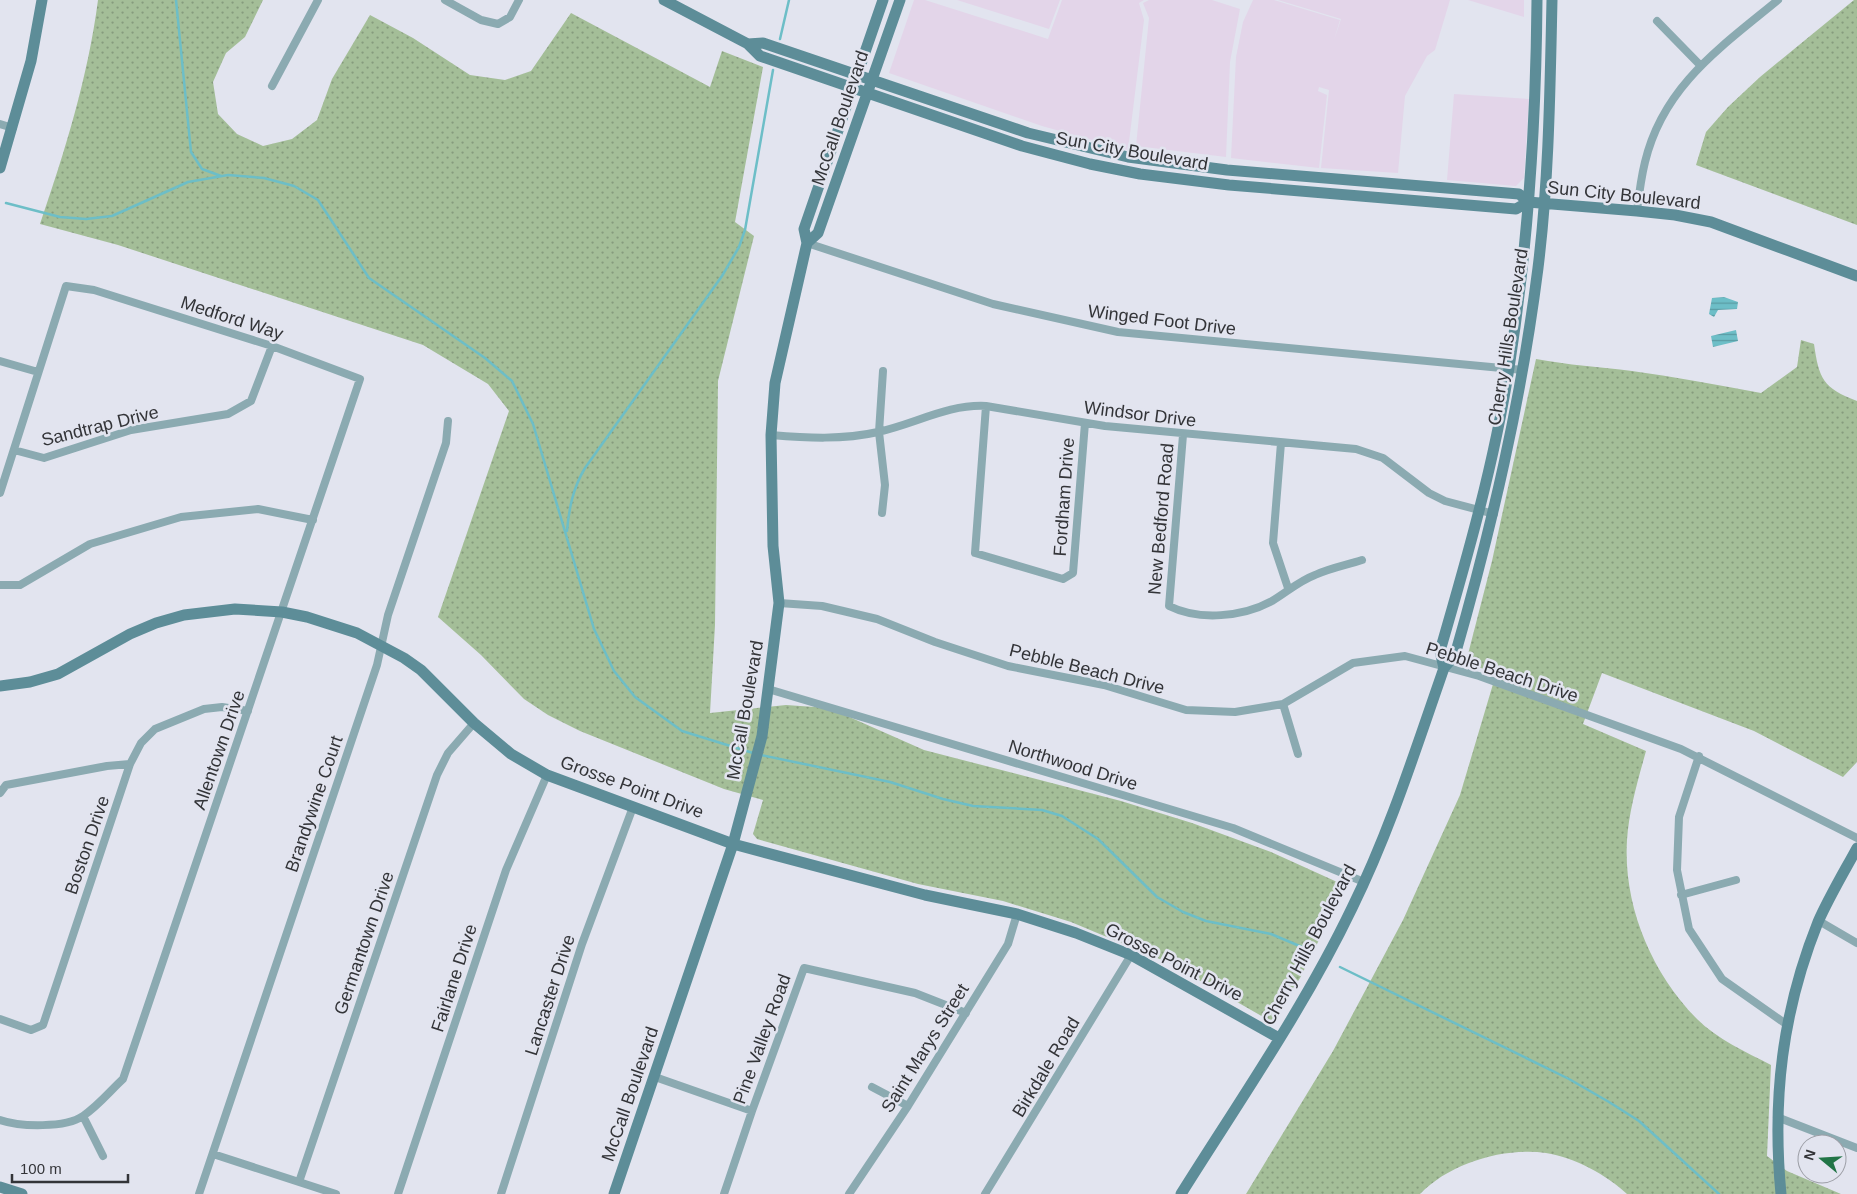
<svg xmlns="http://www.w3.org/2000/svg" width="1857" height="1194" font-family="Arial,sans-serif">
<defs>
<pattern id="grass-dots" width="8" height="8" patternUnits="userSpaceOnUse" patternTransform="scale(1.25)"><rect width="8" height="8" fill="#a4be98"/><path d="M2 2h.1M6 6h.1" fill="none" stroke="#869b7d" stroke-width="1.8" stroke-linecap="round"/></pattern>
<pattern id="water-rules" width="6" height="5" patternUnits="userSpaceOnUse" patternTransform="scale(1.25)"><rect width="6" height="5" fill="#6dbec7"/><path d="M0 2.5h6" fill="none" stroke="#5a9ba3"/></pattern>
</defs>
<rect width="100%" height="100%" fill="#e2e4ef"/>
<path fill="#e3d5e9" d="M914,0H925L1048,39L1062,0H1144L1139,3L1144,20L1128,150L1042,126L889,73Z
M957,0H1060L1049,29Z
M1149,0H1212L1240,9L1230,62L1226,157L1136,146L1149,18L1143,3Z
M1253,0H1274L1340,20L1334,40L1341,19L1278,0H1450L1435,50L1427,56L1405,96L1398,173L1321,168L1329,90L1319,87L1318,91L1327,95L1319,168L1231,158L1236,57L1243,22Z
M1468,0H1524V17Z
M1454,94L1529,99L1524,178L1516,186L1447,180Z"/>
<path fill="url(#grass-dots)" d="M98,0H263L245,37L226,53L213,82L218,114L237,134L263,146L292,139L317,120L332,79L370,15L413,38L470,75L505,80L531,71L571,13L710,87L722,51L763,67L735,222L754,236L718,381L715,625L710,713L786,705L829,708L924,750L1121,801L1192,823L1271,852L1346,886L1300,978L1272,1022L1169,963L1071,922L1003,901L918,884L757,839L753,834L763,800L724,789L580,731L548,715L524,699L481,655L438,617L509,411L488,384L423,345L118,245L40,224C65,151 88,77 98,0Z
M1854,0H1857V225L1696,165L1706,132L1728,107L1760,77Z
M1801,340L1814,344C1819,379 1823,388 1857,401V762L1843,777L1754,731L1602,673L1583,724L1646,751C1638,780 1629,810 1627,840C1623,905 1651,972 1697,1019C1717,1039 1746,1052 1771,1065L1767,1156L1787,1171L1841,1194H1627C1607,1175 1574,1157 1546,1153C1504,1147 1450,1163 1420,1194H1246L1333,1051L1403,920L1460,795L1496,674L1466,662L1492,561L1536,359C1568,365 1600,367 1632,371C1675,377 1718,385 1761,393L1797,367Z"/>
<path fill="url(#water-rules)" d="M1724,297L1738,302L1737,309L1718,310L1714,317L1709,314L1712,298Z
M1736,330L1738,341L1713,347L1711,336Z"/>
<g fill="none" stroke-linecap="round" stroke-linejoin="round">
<path stroke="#6dbec7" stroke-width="2.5" d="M176,0L191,152L202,169L221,176
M780,39L789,0
M6,203L60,217L86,219L112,216L188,182L228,175L264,178L294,186L318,200L369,278L485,358L512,381L533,424L594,629L614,671L635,697L682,731L753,753
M567,531C569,508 573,488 585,468L722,276L739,247L745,230L773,70
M761,755L890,782L943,799L973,806L1042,810L1062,816L1098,839L1157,897L1183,912L1206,921L1271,934L1309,950
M1340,967L1569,1079L1609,1102L1639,1121L1719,1194"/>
<path stroke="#8baab1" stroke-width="8" d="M445,0L481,20L498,24L510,17L519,0
M1657,21L1700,65
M272,86L318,0
M0,124L13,128
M1637,211C1639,194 1641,178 1645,162C1663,86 1721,47 1778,0
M807,243L993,304L1118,332L1523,370
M0,361L38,372
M986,406L975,553L1063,579L1073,573L1085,423
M771,435C807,438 843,440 878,432C915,424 948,404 986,406L1105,426L1356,449L1383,458L1429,493L1445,501L1494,514
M1183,435L1169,606C1199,621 1243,617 1272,601C1287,592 1299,581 1315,575C1330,568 1347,565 1362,560
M1281,443L1273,543L1288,588
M14,450L44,458L131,430L228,414L251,401L272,346
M0,493L66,286L94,290L272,346L360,379L123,1079C111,1090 98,1106 83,1116C66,1128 20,1127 0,1120
M882,513L885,485L879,432L883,371
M0,585H20L90,544L181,517L258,509L313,520
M779,603L822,606L877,619L935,642L1008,666L1104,685L1186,710L1235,712L1283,704L1353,663L1405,656L1479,676L1681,749L1857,838
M768,689L1233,828L1364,882
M1283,704L1298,754
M1699,756L1679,817L1677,870L1689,929L1722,979L1786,1024
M0,793L6,785L107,766L130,764
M1681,895L1736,880
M1819,921L1857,943
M0,1019L31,1030L43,1025L130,764L141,743L155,729L204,709L222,707L248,711
M655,1077L752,1111
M872,1087L908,1106
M83,1116L103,1156
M1777,1117L1857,1148
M213,1154L336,1194
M299,1182L437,775L448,753L474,723
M199,1194L377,665L388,615L446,443L448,421
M398,1194L506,870L547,775
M501,1194L582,944L633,807
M724,1194L752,1111L804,968L915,993L966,1013
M849,1194L908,1106L1008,944L1017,914
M985,1194L1131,955"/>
<path stroke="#5d8d98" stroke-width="11" d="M664,0L748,44L760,56L1022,146L1090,164L1140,174L1229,185L1516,209L1528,202L1637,211L1675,215L1711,222L1857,276
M748,44L763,43L1028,133L1128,157L1227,170L1519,194L1528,202
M0,168L31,61L42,0
M807,243L818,233L900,0
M1444,668L1440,651C1467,558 1494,464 1509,368C1528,247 1536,123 1537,0
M0,686L30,682L58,674L130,634L156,623L184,615L235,609L282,612L307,617L357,633L404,658L421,670L474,723L511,754L547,775L733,844L925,895L1017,914L1076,933L1131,955L1279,1038
M0,1187L22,1194
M614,1194L733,844L762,736L779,603L773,546L771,435L775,383L807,243L804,229L883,0
M1181,1194C1240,1100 1304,1008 1352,908C1390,831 1416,748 1444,668L1455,655C1492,526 1521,402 1538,268C1549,179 1550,89 1552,0
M1781,1194C1772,1099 1782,1012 1818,922C1829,897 1844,872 1857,848"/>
</g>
<g text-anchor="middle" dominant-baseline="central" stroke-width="5" stroke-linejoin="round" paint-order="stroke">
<g font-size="18" fill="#333438" stroke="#e2e4ef">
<text transform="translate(840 118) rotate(-71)">McCall Boulevard</text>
<text transform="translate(1132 151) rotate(10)">Sun City Boulevard</text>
<text transform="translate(1624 195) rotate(6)">Sun City Boulevard</text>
<text transform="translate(232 318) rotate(18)">Medford Way</text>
<text transform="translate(1162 320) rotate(7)">Winged Foot Drive</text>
<text transform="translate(1508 337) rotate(-81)">Cherry Hills Boulevard</text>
<text transform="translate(1140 414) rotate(7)">Windsor Drive</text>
<text transform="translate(100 426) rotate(-14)">Sandtrap Drive</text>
<text transform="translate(1064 497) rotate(-86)">Fordham Drive</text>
<text transform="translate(1161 519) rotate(-85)">New Bedford Road</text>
<text transform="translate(1087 669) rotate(14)">Pebble Beach Drive</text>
<text transform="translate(1502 672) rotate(18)">Pebble Beach Drive</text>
<text transform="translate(745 710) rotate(-80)">McCall Boulevard</text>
<text transform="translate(219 750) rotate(-71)">Allentown Drive</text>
<text transform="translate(1073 765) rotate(17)">Northwood Drive</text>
<text transform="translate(632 787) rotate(20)">Grosse Point Drive</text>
<text transform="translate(314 804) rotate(-71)">Brandywine Court</text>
<text transform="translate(87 845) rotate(-71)">Boston Drive</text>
<text transform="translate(364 943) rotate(-71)">Germantown Drive</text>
<text transform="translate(1309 945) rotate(-62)">Cherry Hills Boulevard</text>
<text transform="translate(1174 962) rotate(27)">Grosse Point Drive</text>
<text transform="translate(454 978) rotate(-72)">Fairlane Drive</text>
<text transform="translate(550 995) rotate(-72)">Lancaster Drive</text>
<text transform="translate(762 1039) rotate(-70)">Pine Valley Road</text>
<text transform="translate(925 1048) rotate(-58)">Saint Marys Street</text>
<text transform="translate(1046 1067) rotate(-59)">Birkdale Road</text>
<text transform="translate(630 1094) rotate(-71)">McCall Boulevard</text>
</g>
</g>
<g transform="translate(1822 1159) rotate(288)"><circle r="24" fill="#e2e4ef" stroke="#9c9ea6"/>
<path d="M0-4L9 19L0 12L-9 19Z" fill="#217446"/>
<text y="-8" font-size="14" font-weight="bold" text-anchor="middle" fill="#333438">N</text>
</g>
<path d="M12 1174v8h116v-8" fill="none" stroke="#333438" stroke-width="2.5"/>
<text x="20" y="1174" font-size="15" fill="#333438" stroke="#e2e4ef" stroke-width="4" paint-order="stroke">100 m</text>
</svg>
